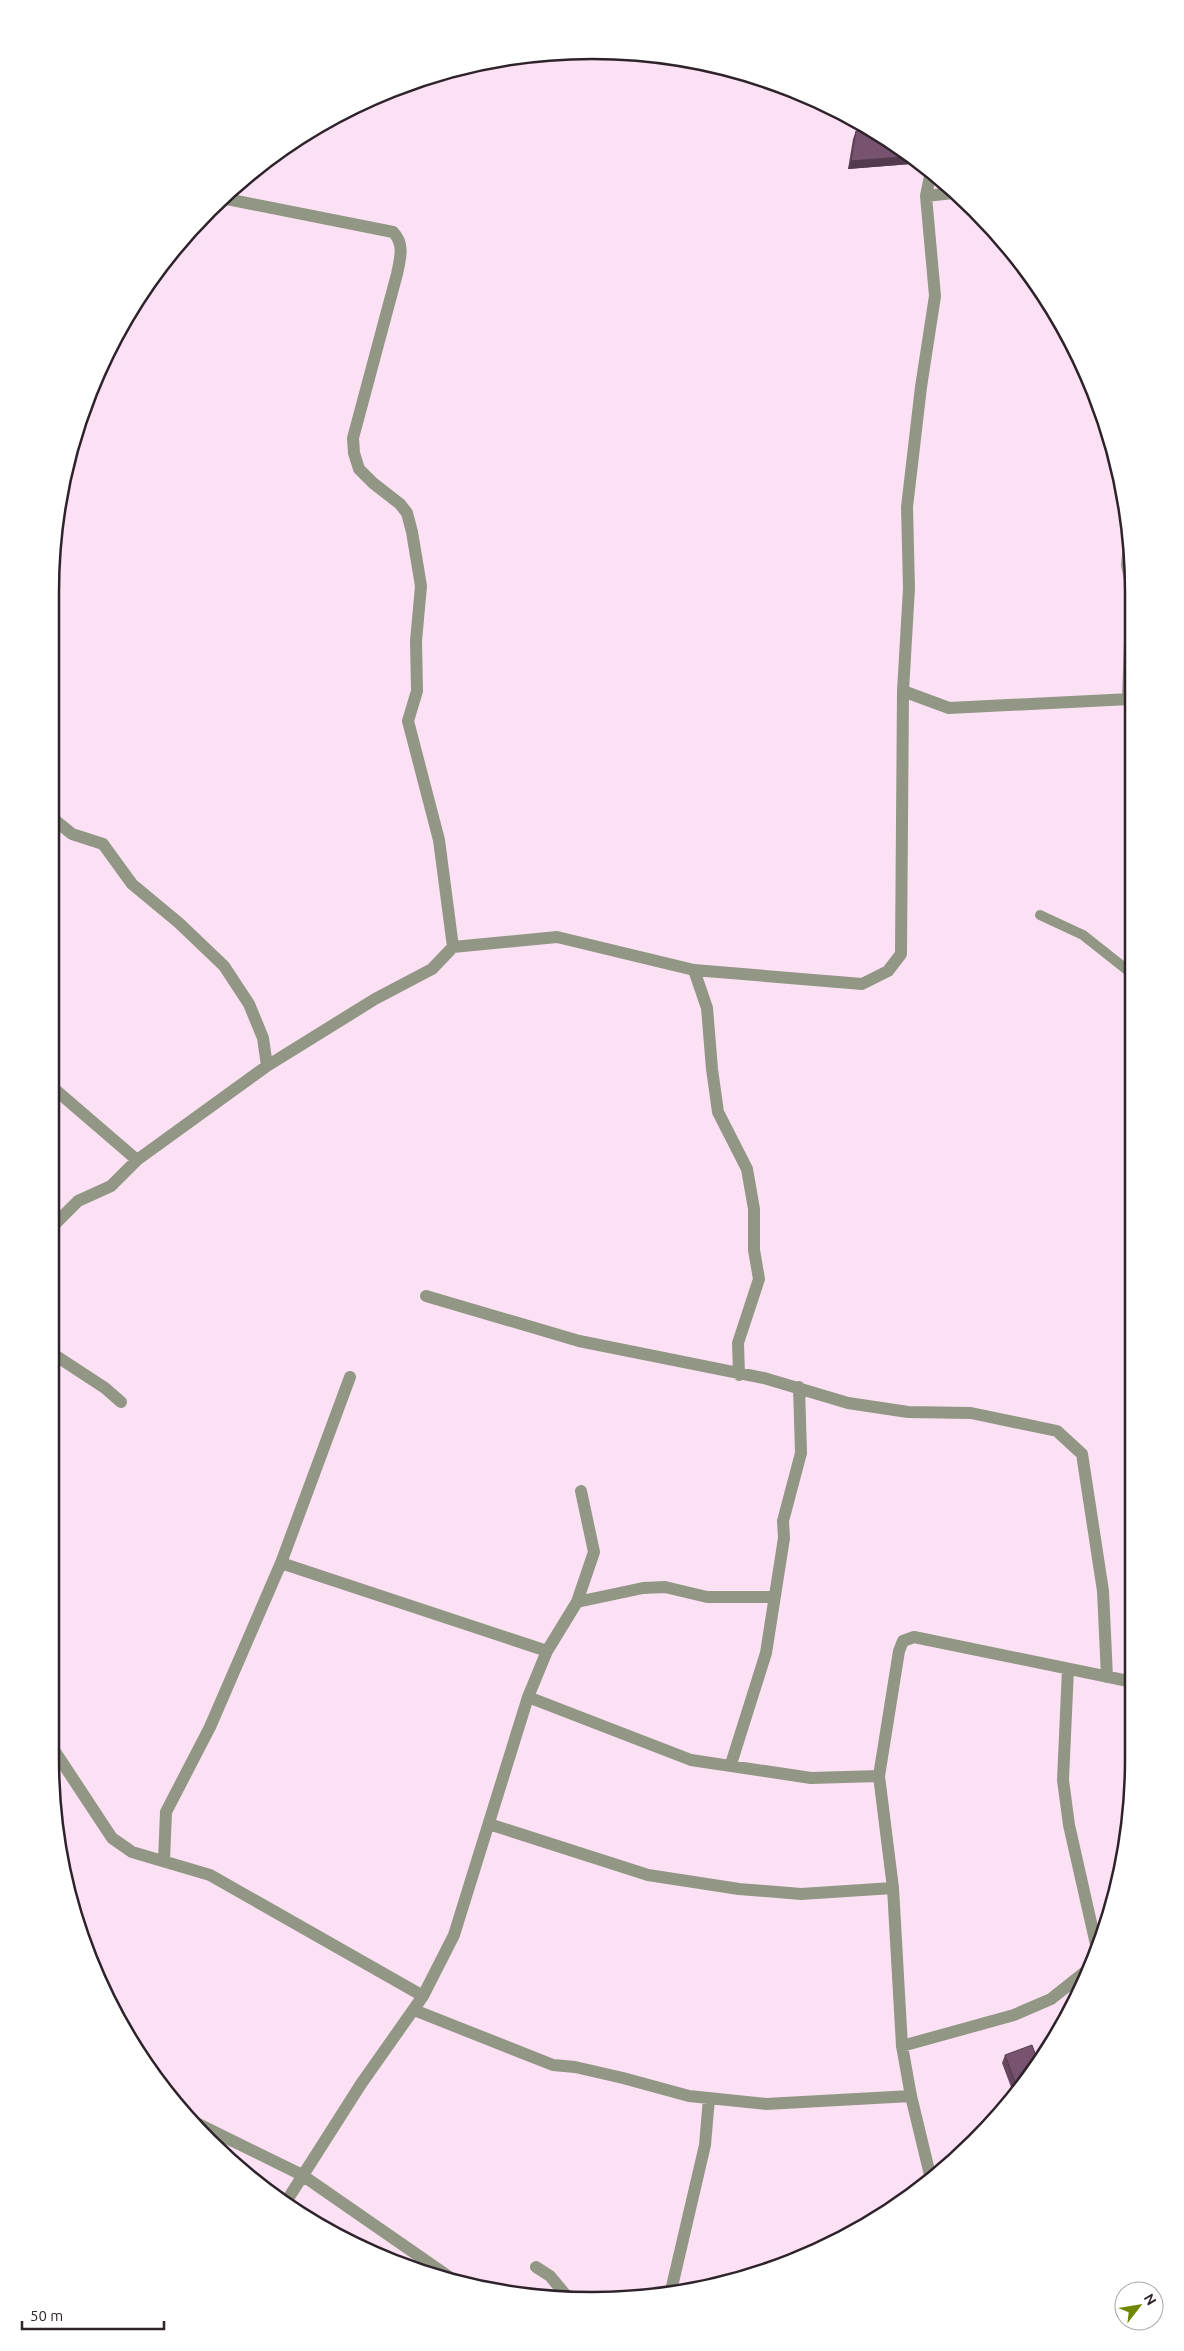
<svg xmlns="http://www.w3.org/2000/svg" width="1184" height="2351" font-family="Ubuntu,sans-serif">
<rect width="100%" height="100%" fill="#fce1f4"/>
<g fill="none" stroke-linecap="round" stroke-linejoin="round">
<path stroke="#919784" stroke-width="10" d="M1040,915L1083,935L1131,973"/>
<path stroke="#919784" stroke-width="12" d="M926,196L953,193
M1129,545L1127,565L1130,579
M903,691L949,708L1130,699
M1128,699L1130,641
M51,817L72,834L103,844L132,884L179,923L224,966L249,1004L263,1038L267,1066
M453,947L557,937L694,970L862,984L888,971L901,954L903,691L909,588L907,507L921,387L935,296L926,196L931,171
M694,970L707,1008L712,1069L718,1112L747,1169L754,1209V1250L759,1279L738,1343L739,1375
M51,1086L137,1160
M51,1228L78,1201L111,1186L137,1160L267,1066L375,999L432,969L453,947L439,840L408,721L417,691L416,641L421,586L412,532L407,513L400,504L373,483L359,469L354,453L353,438L397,274C400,259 405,244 393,232L222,198
M426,1296L579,1341L764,1378L848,1403L908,1412L971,1413L1057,1431L1082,1454L1103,1591L1107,1677
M50,1352L105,1388L121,1402
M281,1563L547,1651
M577,1602L643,1588L665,1587L707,1597H774
M1068,1669L1063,1780L1069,1825L1097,1949
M528,1697L691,1760L811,1778L879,1776
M50,1744L112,1838L132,1852L210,1875L423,1996
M731,1764L766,1653L784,1538L783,1521L801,1453L799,1387
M489,1824L648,1875L739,1889L801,1894L893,1888
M164,1860L166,1812L210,1727L281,1563L350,1377
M414,2010L553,2065L575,2067L623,2078L689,2096L766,2104L911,2096
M902,2046L1014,2015L1051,1999L1090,1968
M192,2121L302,2175L455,2281
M931,2179L911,2096L902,2046L893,1888L879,1776L899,1651L903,1641L914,1637L1133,1682
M284,2205L361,2084L423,1996L454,1935L528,1697L547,1651L577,1602L594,1552L581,1491
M536,2267L550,2276L569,2299
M670,2295L705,2145L709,2098"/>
</g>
<path fill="#67475f" d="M871,130L914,157L911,164L848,169L853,139L856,131Z
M1005,2055L1039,2064L1014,2095L1002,2063Z"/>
<path fill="#543a4e" d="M913,156L914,157L911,164L848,169L851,161Z"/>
<path fill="#78536f" stroke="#543a4e" d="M871,130L913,156L851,161L856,131Z
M1032,2045L1039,2064L1018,2090L1005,2055Z"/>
<path d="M0 0H1184V2351H0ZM592 59H592A533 533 0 0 1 1125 592V1759A533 533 0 0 1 592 2292H592A533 533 0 0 1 59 1759V592A533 533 0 0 1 592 59Z" fill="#fff" fill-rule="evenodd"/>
<path fill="none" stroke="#2f232b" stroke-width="2.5" d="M592 59H592A533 533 0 0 1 1125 592V1759A533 533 0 0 1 592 2292H592A533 533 0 0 1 59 1759V592A533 533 0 0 1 592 59Z"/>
<g transform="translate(1139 2306) rotate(59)"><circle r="24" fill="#ffffff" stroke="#aca7aa"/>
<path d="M0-4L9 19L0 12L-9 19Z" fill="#6e8900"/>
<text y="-8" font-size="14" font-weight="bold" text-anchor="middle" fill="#2f232b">N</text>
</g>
<path d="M22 2321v8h142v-8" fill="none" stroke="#2f232b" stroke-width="2.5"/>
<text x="30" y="2321" font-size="15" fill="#2f232b" stroke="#ffffff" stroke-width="4" paint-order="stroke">50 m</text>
</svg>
